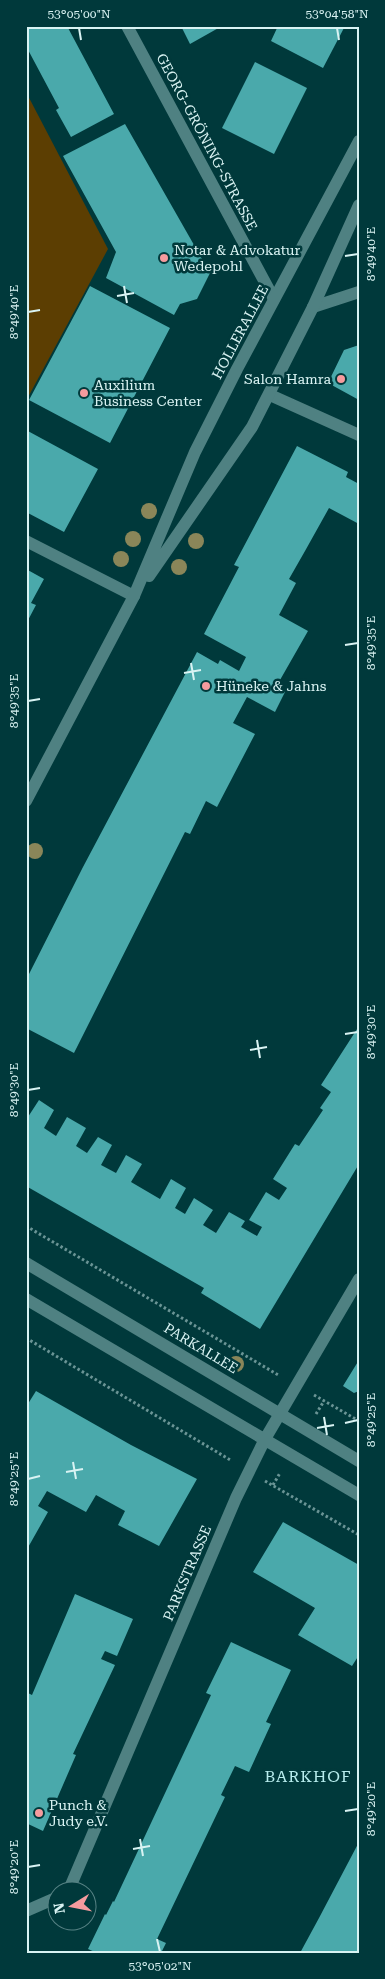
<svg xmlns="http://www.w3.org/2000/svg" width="385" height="1979" font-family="'Roboto Serif',serif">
<rect width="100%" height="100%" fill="#00393b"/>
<path fill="#5c3e02" d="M26,92L108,249L26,401Z"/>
<path fill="#4aa9ab" d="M26,26H67L114,114L71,137L56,110L59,108L26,46Z
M181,26H222L190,44Z
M278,26H345L323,68L271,41Z
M255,62L307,88L274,154L222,128Z
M125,124L210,273L197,299L180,304L174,315L106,278L116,252L63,156Z
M90,286L170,328L110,443L29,400Z
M359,345V400L328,383L344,350Z
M26,430L98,469L64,532L26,512Z
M297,446L348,472L346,477L359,484V524L329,508L305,551L289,579L296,583L279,615L308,631L276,687L285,692L275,712L247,697L233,723L255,734L217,807L206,801L190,834L185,832L74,1053L26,1028V980L83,867L197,652L218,664L220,660L239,671L246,657L204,634L239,567L234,565Z
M26,569L44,579L31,603L36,605L26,624Z
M359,1026V1164L260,1329L201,1293L204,1288L26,1186V1120L39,1100L54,1110L44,1128L56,1136L67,1117L86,1128L76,1146L87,1153L98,1137L112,1145L101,1165L116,1173L126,1155L142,1164L131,1182L160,1199L171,1179L186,1188L175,1208L185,1214L194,1198L213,1210L203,1225L216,1233L229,1212L245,1221L241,1227L257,1236L262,1227L249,1220L266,1192L279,1200L287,1188L273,1179L295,1144L299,1146L323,1110L320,1108L331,1092L321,1085Z
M359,1360V1391L354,1393L343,1386Z
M36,1391L131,1445L197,1479L159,1546L118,1525L125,1511L96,1495L86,1512L47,1491L38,1506L48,1512L26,1551V1407Z
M283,1522L359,1565V1655L352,1666L298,1635L315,1608L253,1572Z
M75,1594L133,1619L117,1656L105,1651L101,1659L115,1665L73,1754L76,1755L43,1831L26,1823V1692L32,1695Z
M231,1642L291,1670L266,1722L271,1724L249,1772L235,1766L221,1795L225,1797L157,1939L166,1943L161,1953H97L88,1949L105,1914L106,1915L113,1901L114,1902L211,1695L206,1693Z
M359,1842V1953H300L319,1918Z"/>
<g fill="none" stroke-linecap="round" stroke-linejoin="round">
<path stroke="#6a9495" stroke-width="3" stroke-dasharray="2.5 2.5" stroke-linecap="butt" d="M26,1226L280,1376
M26,1338L232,1461
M314,1395L359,1421
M316,1414L324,1401
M265,1481L359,1535
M273,1485L280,1473"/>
<path stroke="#4f8182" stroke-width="12" d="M26,541L134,596"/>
<path stroke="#4f8182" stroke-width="12" d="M127,26L274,299
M313,307L359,292
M270,395L359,435
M26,1263L359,1461
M26,1299L359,1495
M68,1892L236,1498L265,1439L359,1279
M26,1911L58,1897"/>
<path stroke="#4f8182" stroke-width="12" d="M149,576L252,427L313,307L359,205
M26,801L134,596L195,452L237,369L359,141"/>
</g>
<g fill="#8a8659">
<circle cx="149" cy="511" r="8"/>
<circle cx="133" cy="539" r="8"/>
<circle cx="196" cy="541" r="8"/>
<circle cx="121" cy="559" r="8"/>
<circle cx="179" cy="567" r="8"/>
<circle cx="35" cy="851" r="8"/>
<circle cx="236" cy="1364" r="8"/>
</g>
<path fill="none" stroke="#d9f3f3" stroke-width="2" d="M79,28L81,40M337,28L339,40M345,256L358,254M124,286L127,303M117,296L134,293M28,312L40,310M345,645L358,643M191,663L194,680M184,673L201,670M28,701L40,699M345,1034L358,1032M257,1040L260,1058M250,1050L267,1047M28,1090L40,1088M324,1417L327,1435M345,1423L358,1420M317,1428L334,1425M73,1462L76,1479M66,1472L83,1469M28,1479L40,1476M345,1811L358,1809M140,1839L143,1856M133,1849L150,1846M28,1867L40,1865M157,1939L160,1952"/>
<g fill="#f59b9e" stroke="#00393b" stroke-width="2">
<circle cx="164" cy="258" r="5"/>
<circle cx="341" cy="379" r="5"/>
<circle cx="84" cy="393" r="5"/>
<circle cx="206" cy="686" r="5"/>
<circle cx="39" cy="1813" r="5"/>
</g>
<g text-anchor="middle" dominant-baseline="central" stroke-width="5" stroke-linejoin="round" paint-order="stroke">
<g font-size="14" fill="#d9f3f3" stroke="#00393b">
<text transform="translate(207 142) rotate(62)">GEORG-GRÖNING-STRASSE</text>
<text transform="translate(240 332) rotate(-62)">HOLLERALLEE</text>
<text transform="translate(201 1348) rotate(31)">PARKALLEE</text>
<text transform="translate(187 1573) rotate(-67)">PARKSTRASSE</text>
</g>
<g font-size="14" fill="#d9f3f3" stroke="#00393b" text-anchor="start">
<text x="174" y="250">Notar &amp; Advokatur<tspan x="174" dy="16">Wedepohl</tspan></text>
<text x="331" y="379" text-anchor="end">Salon Hamra</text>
<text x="94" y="385">Auxilium<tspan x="94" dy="16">Business Center</tspan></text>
<text x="216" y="686">Hüneke &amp; Jahns</text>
<text x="49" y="1805">Punch &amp;<tspan x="49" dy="16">Judy e.V.</tspan></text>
</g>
<g font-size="16" letter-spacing="1" fill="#b8edee" stroke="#00393b">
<text x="308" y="1776">BARKHOF</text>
</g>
</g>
<rect width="385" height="1979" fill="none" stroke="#00393b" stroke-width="55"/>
<g transform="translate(72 1906) rotate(260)"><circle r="24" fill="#00393b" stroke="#578385"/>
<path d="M0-4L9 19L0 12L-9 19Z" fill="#f59b9e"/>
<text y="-8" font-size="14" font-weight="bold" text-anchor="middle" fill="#d9f3f3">N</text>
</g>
<rect x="28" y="28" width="330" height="1924" fill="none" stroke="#d9f3f3" stroke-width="2"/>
<g font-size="12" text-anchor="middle" fill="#d9f3f3">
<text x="79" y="18">53°05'00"N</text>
<text x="337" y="18">53°04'58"N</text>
<text transform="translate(371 254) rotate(-90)" y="4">8°49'40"E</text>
<text transform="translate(14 312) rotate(-90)" y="4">8°49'40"E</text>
<text transform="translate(371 643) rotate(-90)" y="4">8°49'35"E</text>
<text transform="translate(14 701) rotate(-90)" y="4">8°49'35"E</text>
<text transform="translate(371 1032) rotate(-90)" y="4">8°49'30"E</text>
<text transform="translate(14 1090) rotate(-90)" y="4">8°49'30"E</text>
<text transform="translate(371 1420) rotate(-90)" y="4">8°49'25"E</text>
<text transform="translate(14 1479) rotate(-90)" y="4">8°49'25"E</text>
<text transform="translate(371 1809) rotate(-90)" y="4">8°49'20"E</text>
<text transform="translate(14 1867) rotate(-90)" y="4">8°49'20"E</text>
<text x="160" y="1970">53°05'02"N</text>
</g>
</svg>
